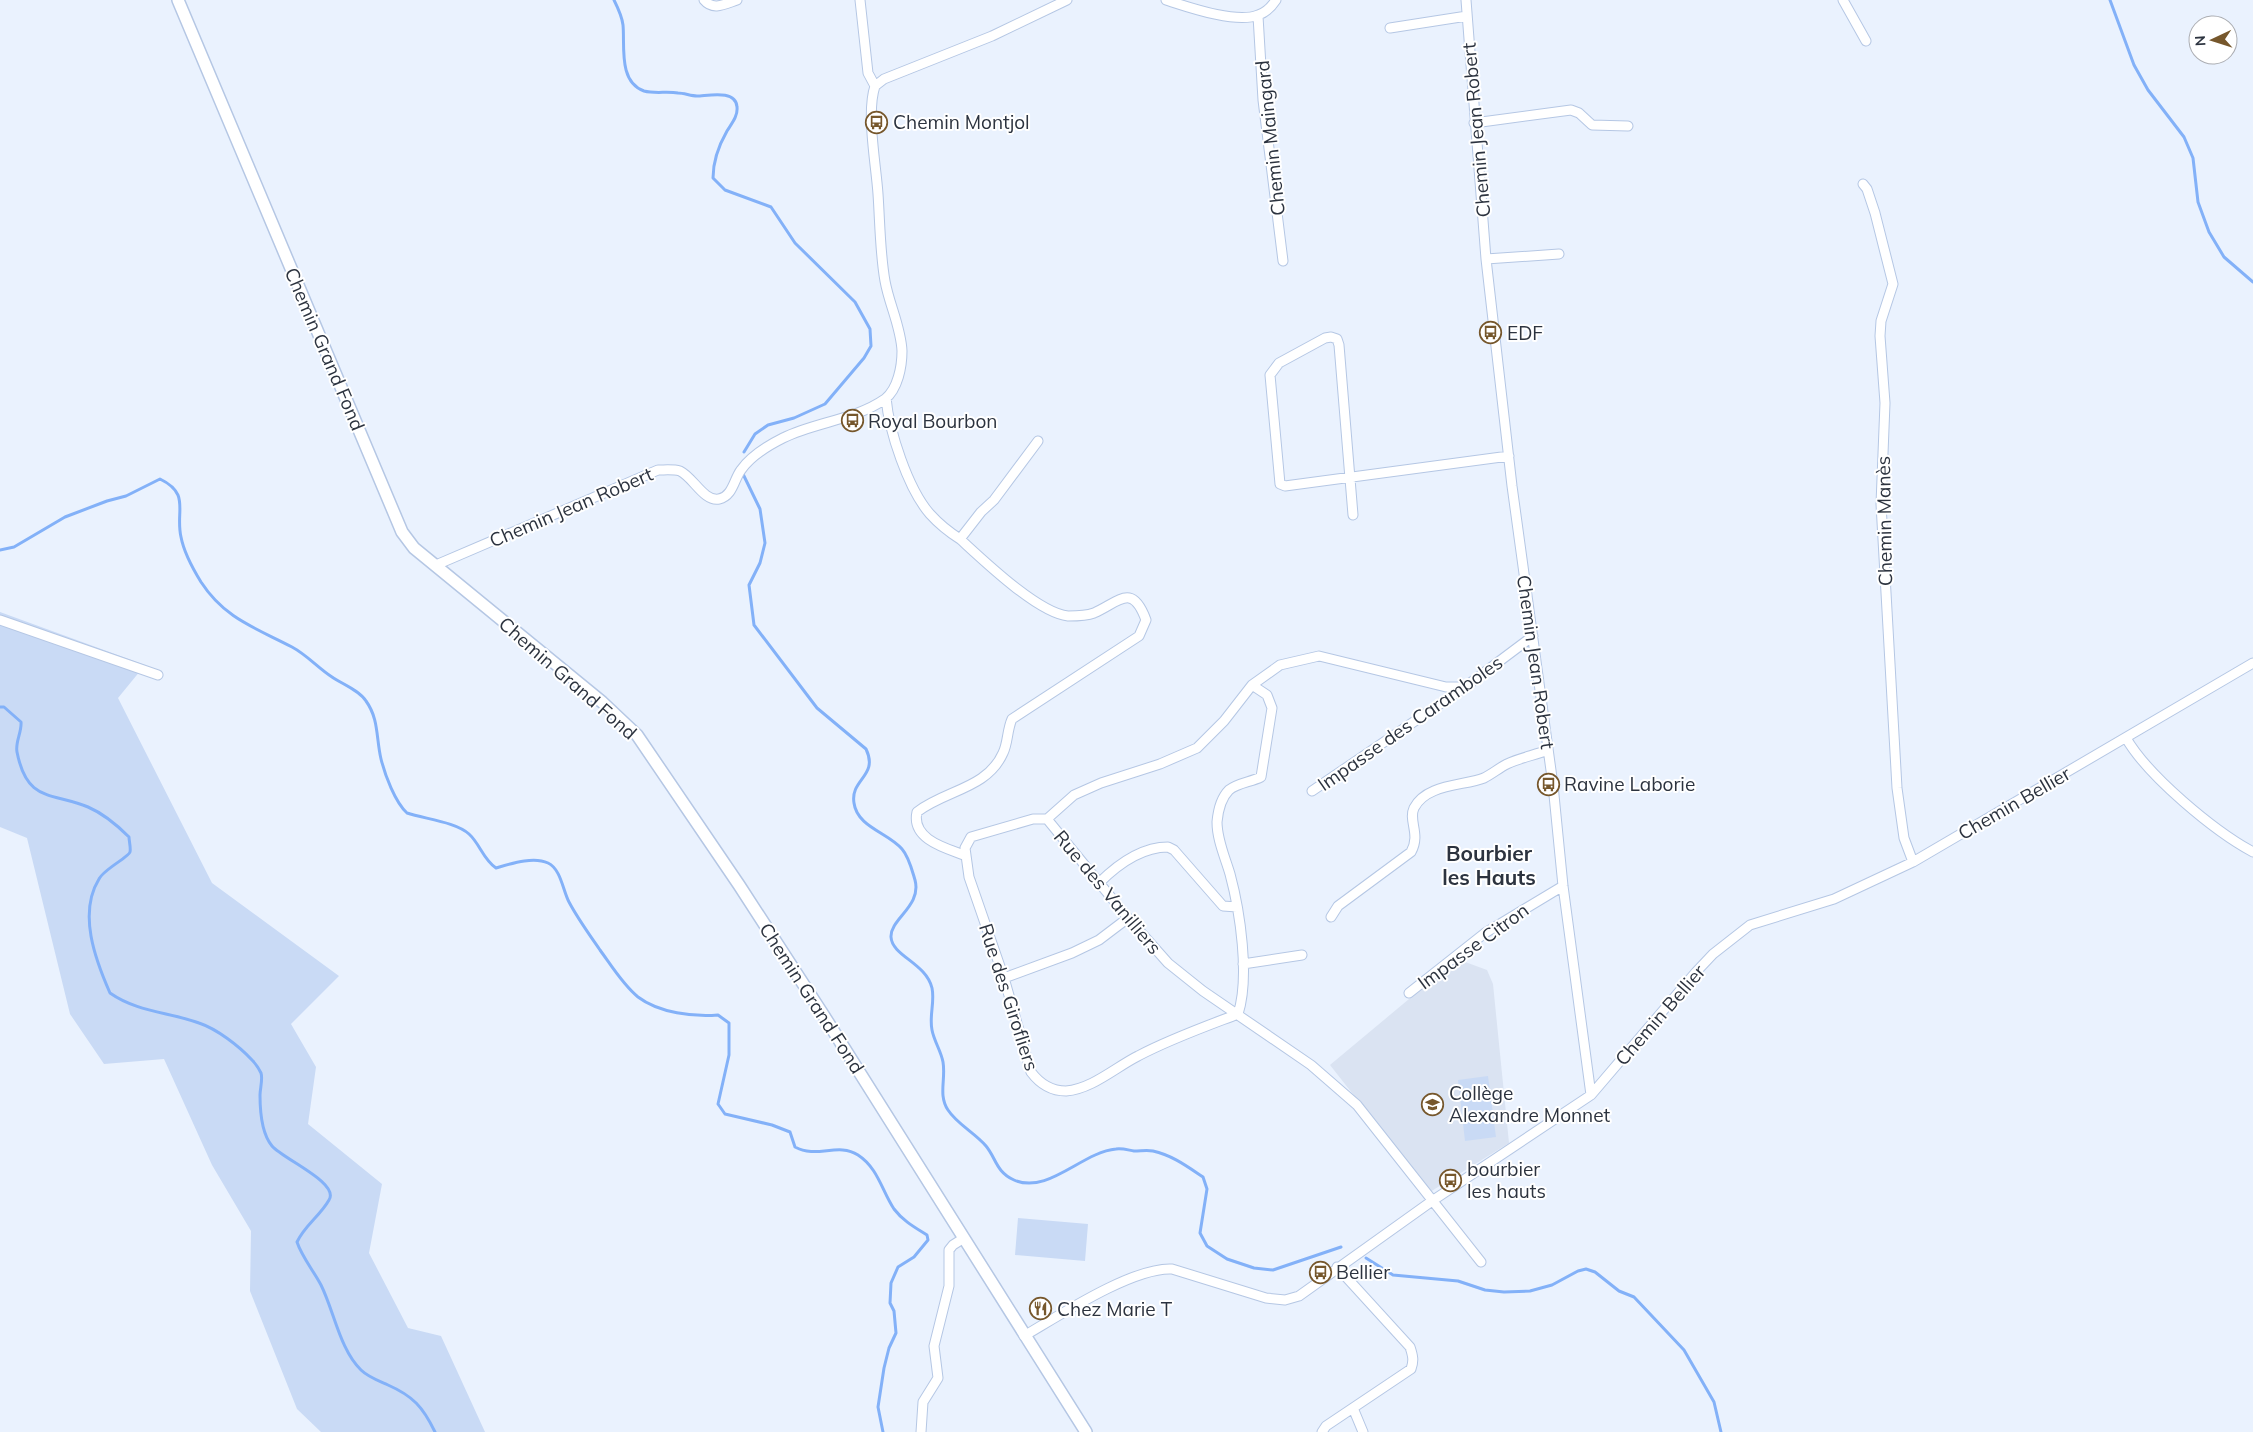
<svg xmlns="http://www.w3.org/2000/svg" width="2253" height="1432" font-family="Mulish,sans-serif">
<rect width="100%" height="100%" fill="#eaf2fe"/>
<path fill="#dae3f2" d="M1457,959L1487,970L1493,984L1509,1143L1430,1192L1330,1065Z"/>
<path fill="#c9daf5" d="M0,612L145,665L118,698L212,883L339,976L291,1024L316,1067L308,1124L382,1184L369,1253L408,1328L441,1336L485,1432H321L297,1409L250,1291L251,1231L212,1165L164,1059L104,1064L70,1014L27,838L0,827Z
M1488,1076L1496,1137L1465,1141L1458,1080Z
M1018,1218L1088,1224L1085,1261L1015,1255Z"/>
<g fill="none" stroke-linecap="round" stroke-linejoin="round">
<path stroke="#83b1f8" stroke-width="3" d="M614,0C618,8 622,16 623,25C625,45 618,82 644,91C655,94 667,91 678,93C684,93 691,96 697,96C707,96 736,89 737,107C738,116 732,123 727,131C719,145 713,161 713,178L725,190L771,207L795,243L855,302L870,329L871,346L864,358L825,404L794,418L768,425L755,434L744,452
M2110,0L2134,65L2148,90L2184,137L2193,158L2198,202L2209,232L2224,257L2253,282
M743,474L760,509L765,543L760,563L749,585L754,625L817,708L866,749C879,776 850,779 854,803C857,827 889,833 902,849C909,857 912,870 915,880C922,906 890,919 891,937C892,956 926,963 932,988C935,1002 929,1016 932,1030C934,1041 941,1051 943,1062C946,1079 938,1095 948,1110C957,1124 975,1133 986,1146C996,1158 996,1172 1014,1180C1048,1195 1082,1152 1116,1149C1122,1148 1128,1150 1134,1151C1141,1151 1147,1150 1153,1151C1172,1155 1188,1167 1203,1177L1207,1189L1200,1233L1207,1246L1227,1259L1254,1268L1273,1270L1341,1247
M0,550L14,547L65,517L107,501L126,496L160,479C191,494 175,511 181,537C184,553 193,569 201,582C225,619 256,628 292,647C307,655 318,668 332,677C342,684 359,690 366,701C379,719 376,738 381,759C385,775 395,802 407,813C425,819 456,822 469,834C480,844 483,859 496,868C510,864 533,856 548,863C561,869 563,891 569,902C578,919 589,934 600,950C611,965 623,985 638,997C659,1013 694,1017 718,1015L729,1023V1055L718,1104L725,1114L772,1125L790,1132L795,1147C817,1159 838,1142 858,1155C878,1168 882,1191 894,1209C903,1221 916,1228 927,1235L928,1240L914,1257L898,1267L891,1283L890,1303L894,1311L896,1333L889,1348L884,1368L878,1407L883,1432
M0,707H4L21,722C22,732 15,742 17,752C27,803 52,792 88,807C102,813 118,826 129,837C129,841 131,848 130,852C129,857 104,869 99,879C78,913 95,959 110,993C137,1012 169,1012 199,1023C217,1029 239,1046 252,1060C255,1063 259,1069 261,1073C263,1079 260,1089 260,1095C260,1111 262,1134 272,1146C283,1159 340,1183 329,1200C320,1216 305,1225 297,1242C302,1257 313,1270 321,1285C334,1311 340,1350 361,1370C368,1377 379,1381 388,1385C413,1396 423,1407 435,1432
M1366,1258L1393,1275L1458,1281L1485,1290L1504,1292L1530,1291L1552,1285L1578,1271L1586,1269L1595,1272L1619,1291L1634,1297L1684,1350L1714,1402L1721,1432"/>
<defs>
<path id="street" d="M704,0C713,11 725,4 737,0
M860,0L868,73L875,86
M1166,0C1188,7 1236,24 1258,15C1265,13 1272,6 1276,0
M1466,0L1486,259L1512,486L1553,785L1563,886L1591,1095
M1843,0L1866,41
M1258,16L1263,100L1283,261
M1390,28L1467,16
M1474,123L1571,110L1579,113L1592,125L1628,126
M1863,184L1867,189L1875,213L1893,284L1881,321L1880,336L1885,403L1881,504L1897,788L1904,838L1913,862
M1486,259L1559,254
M886,398C889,431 908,489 930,514C939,524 949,532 960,539L981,512L994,500L1038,441
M1353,515L1339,345L1337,339L1331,337L1325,338L1279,363L1270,375L1280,484L1285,486L1509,456
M960,539C983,560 1038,613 1068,616C1077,616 1086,616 1094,613C1119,602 1132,582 1146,620L1139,636L1012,719C1007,730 1008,743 1003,753C987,789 945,790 917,812C911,839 945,848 964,855
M436,565L658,470C665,470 673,469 680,471C693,477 704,502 719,499C733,496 734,479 741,470C750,457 769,445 783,438C815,422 855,420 885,399C898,389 902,366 902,351C901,327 889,304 885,281C880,253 880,223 878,194C876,164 866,113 875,86L884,79L992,36L1067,0
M0,620L158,675
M2126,738C2148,776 2214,831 2253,852
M1312,791L1465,687L1533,636
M1047,819H1033L971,837L965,848L969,877L1004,978L1031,1072C1040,1084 1051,1091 1066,1091C1092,1089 1116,1067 1138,1056C1170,1039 1204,1027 1238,1014C1250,977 1240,911 1230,874C1225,857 1217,840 1217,822C1218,811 1221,798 1229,790C1237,783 1251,782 1261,777L1272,708L1267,695L1252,685
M1047,819L1128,918L1168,963L1203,991L1311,1065L1357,1105L1481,1262
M1047,819L1074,795L1101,783L1160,764L1197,748L1224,721L1252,685L1280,665L1319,656L1446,687H1465
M1099,883C1117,865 1142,847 1168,847L1174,850L1223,906L1237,907
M1331,917L1338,906L1411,852C1421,834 1408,821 1414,808C1426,784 1463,786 1484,778C1492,774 1499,768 1507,764C1520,758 1535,755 1548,750
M1243,964L1302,955
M1004,978L1072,953L1099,940L1128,918
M1409,993L1485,933L1563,886
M1024,1336C1060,1315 1133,1267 1172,1269L1266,1298L1285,1300L1299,1296L1432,1201L1591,1095L1696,972L1713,954L1750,925L1834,899L1913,862L2253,663
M1353,1408L1363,1432
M921,1432L923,1402L938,1378L934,1346L949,1286V1250L953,1245L964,1238
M1322,1432L1326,1426L1411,1369C1414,1361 1413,1356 1410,1347L1337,1267"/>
<path id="secondary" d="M178,0L402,532L414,548L602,702L637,735L739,885L824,1016L1086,1432"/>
</defs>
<use href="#street" stroke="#b5c7e4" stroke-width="11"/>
<use href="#secondary" stroke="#b5c7e4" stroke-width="14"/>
<use href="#street" stroke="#fff" stroke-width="9"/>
<use href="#secondary" stroke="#fff" stroke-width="11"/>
</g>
<defs>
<symbol id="bus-ring" viewBox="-11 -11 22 22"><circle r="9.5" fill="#fff" stroke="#76572c" stroke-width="1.5"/><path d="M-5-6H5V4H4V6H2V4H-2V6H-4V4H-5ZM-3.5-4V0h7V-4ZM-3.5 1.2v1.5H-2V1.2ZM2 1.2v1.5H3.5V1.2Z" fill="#76572c"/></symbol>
<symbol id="school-ring" viewBox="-11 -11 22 22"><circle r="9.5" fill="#fff" stroke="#76572c" stroke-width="1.5"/><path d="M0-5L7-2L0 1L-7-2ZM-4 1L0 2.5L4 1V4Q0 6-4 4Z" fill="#76572c"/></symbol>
<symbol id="restaurant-ring" viewBox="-11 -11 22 22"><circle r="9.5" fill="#fff" stroke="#76572c" stroke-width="1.5"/><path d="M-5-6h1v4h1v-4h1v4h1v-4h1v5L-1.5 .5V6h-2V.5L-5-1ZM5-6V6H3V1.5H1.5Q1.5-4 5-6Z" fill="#76572c"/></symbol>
</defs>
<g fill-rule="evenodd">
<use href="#bus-ring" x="864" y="110" width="25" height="25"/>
<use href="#bus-ring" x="1478" y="320" width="25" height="25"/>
<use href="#bus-ring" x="840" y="408" width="25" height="25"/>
<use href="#bus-ring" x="1536" y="772" width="25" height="25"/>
<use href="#school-ring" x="1420" y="1092" width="25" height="25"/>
<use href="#bus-ring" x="1438" y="1168" width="25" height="25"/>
<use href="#bus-ring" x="1308" y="1260" width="25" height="25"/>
<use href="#restaurant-ring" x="1028" y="1296" width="25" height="25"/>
</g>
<g text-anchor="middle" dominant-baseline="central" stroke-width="4" stroke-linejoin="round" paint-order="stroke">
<g font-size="19" fill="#2c333f" stroke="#fff" text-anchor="start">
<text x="893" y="122">Chemin Montjol</text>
<text x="1507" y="333">EDF</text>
<text x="868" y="421">Royal Bourbon</text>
<text x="1564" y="784">Ravine Laborie</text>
<text x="1449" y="1093">Collège<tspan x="1449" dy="22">Alexandre Monnet</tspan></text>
<text x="1467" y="1169">bourbier<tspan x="1467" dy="22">les hauts</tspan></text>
<text x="1336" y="1272">Bellier</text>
<text x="1057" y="1309">Chez Marie T</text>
</g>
<g font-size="19" fill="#2c333f" stroke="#fff">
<text transform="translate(1476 130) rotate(-95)">Chemin Jean Robert</text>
<text transform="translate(1270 138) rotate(-96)">Chemin Maingard</text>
<text transform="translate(325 349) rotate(67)">Chemin Grand Fond</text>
<text transform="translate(571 507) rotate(-23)">Chemin Jean Robert</text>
<text transform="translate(1884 521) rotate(-91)">Chemin Manès</text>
<text transform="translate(1536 662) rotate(82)">Chemin Jean Robert</text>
<text transform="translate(568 678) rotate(41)">Chemin Grand Fond</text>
<text transform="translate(1410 723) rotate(-35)">Impasse des Caramboles</text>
<text transform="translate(2014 803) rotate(-30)">Chemin Bellier</text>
<text transform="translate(1108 892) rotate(50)">Rue des Vanilliers</text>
<text transform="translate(1473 946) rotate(-36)">Impasse Citron</text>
<text transform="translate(1009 997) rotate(72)">Rue des Girofliers</text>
<text transform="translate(812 998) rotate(57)">Chemin Grand Fond</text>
<text transform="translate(1660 1015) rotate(-49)">Chemin Bellier</text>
</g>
<g font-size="21" font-weight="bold" fill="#2c333f" stroke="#fff">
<text x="1489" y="853">Bourbier<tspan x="1489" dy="24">les Hauts</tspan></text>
</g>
</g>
<g transform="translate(2213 40) rotate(266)"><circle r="24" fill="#ffffff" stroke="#abadb2"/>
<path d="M0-4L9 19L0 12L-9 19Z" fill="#76572c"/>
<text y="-8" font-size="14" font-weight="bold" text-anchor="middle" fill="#2c333f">N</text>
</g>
</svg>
